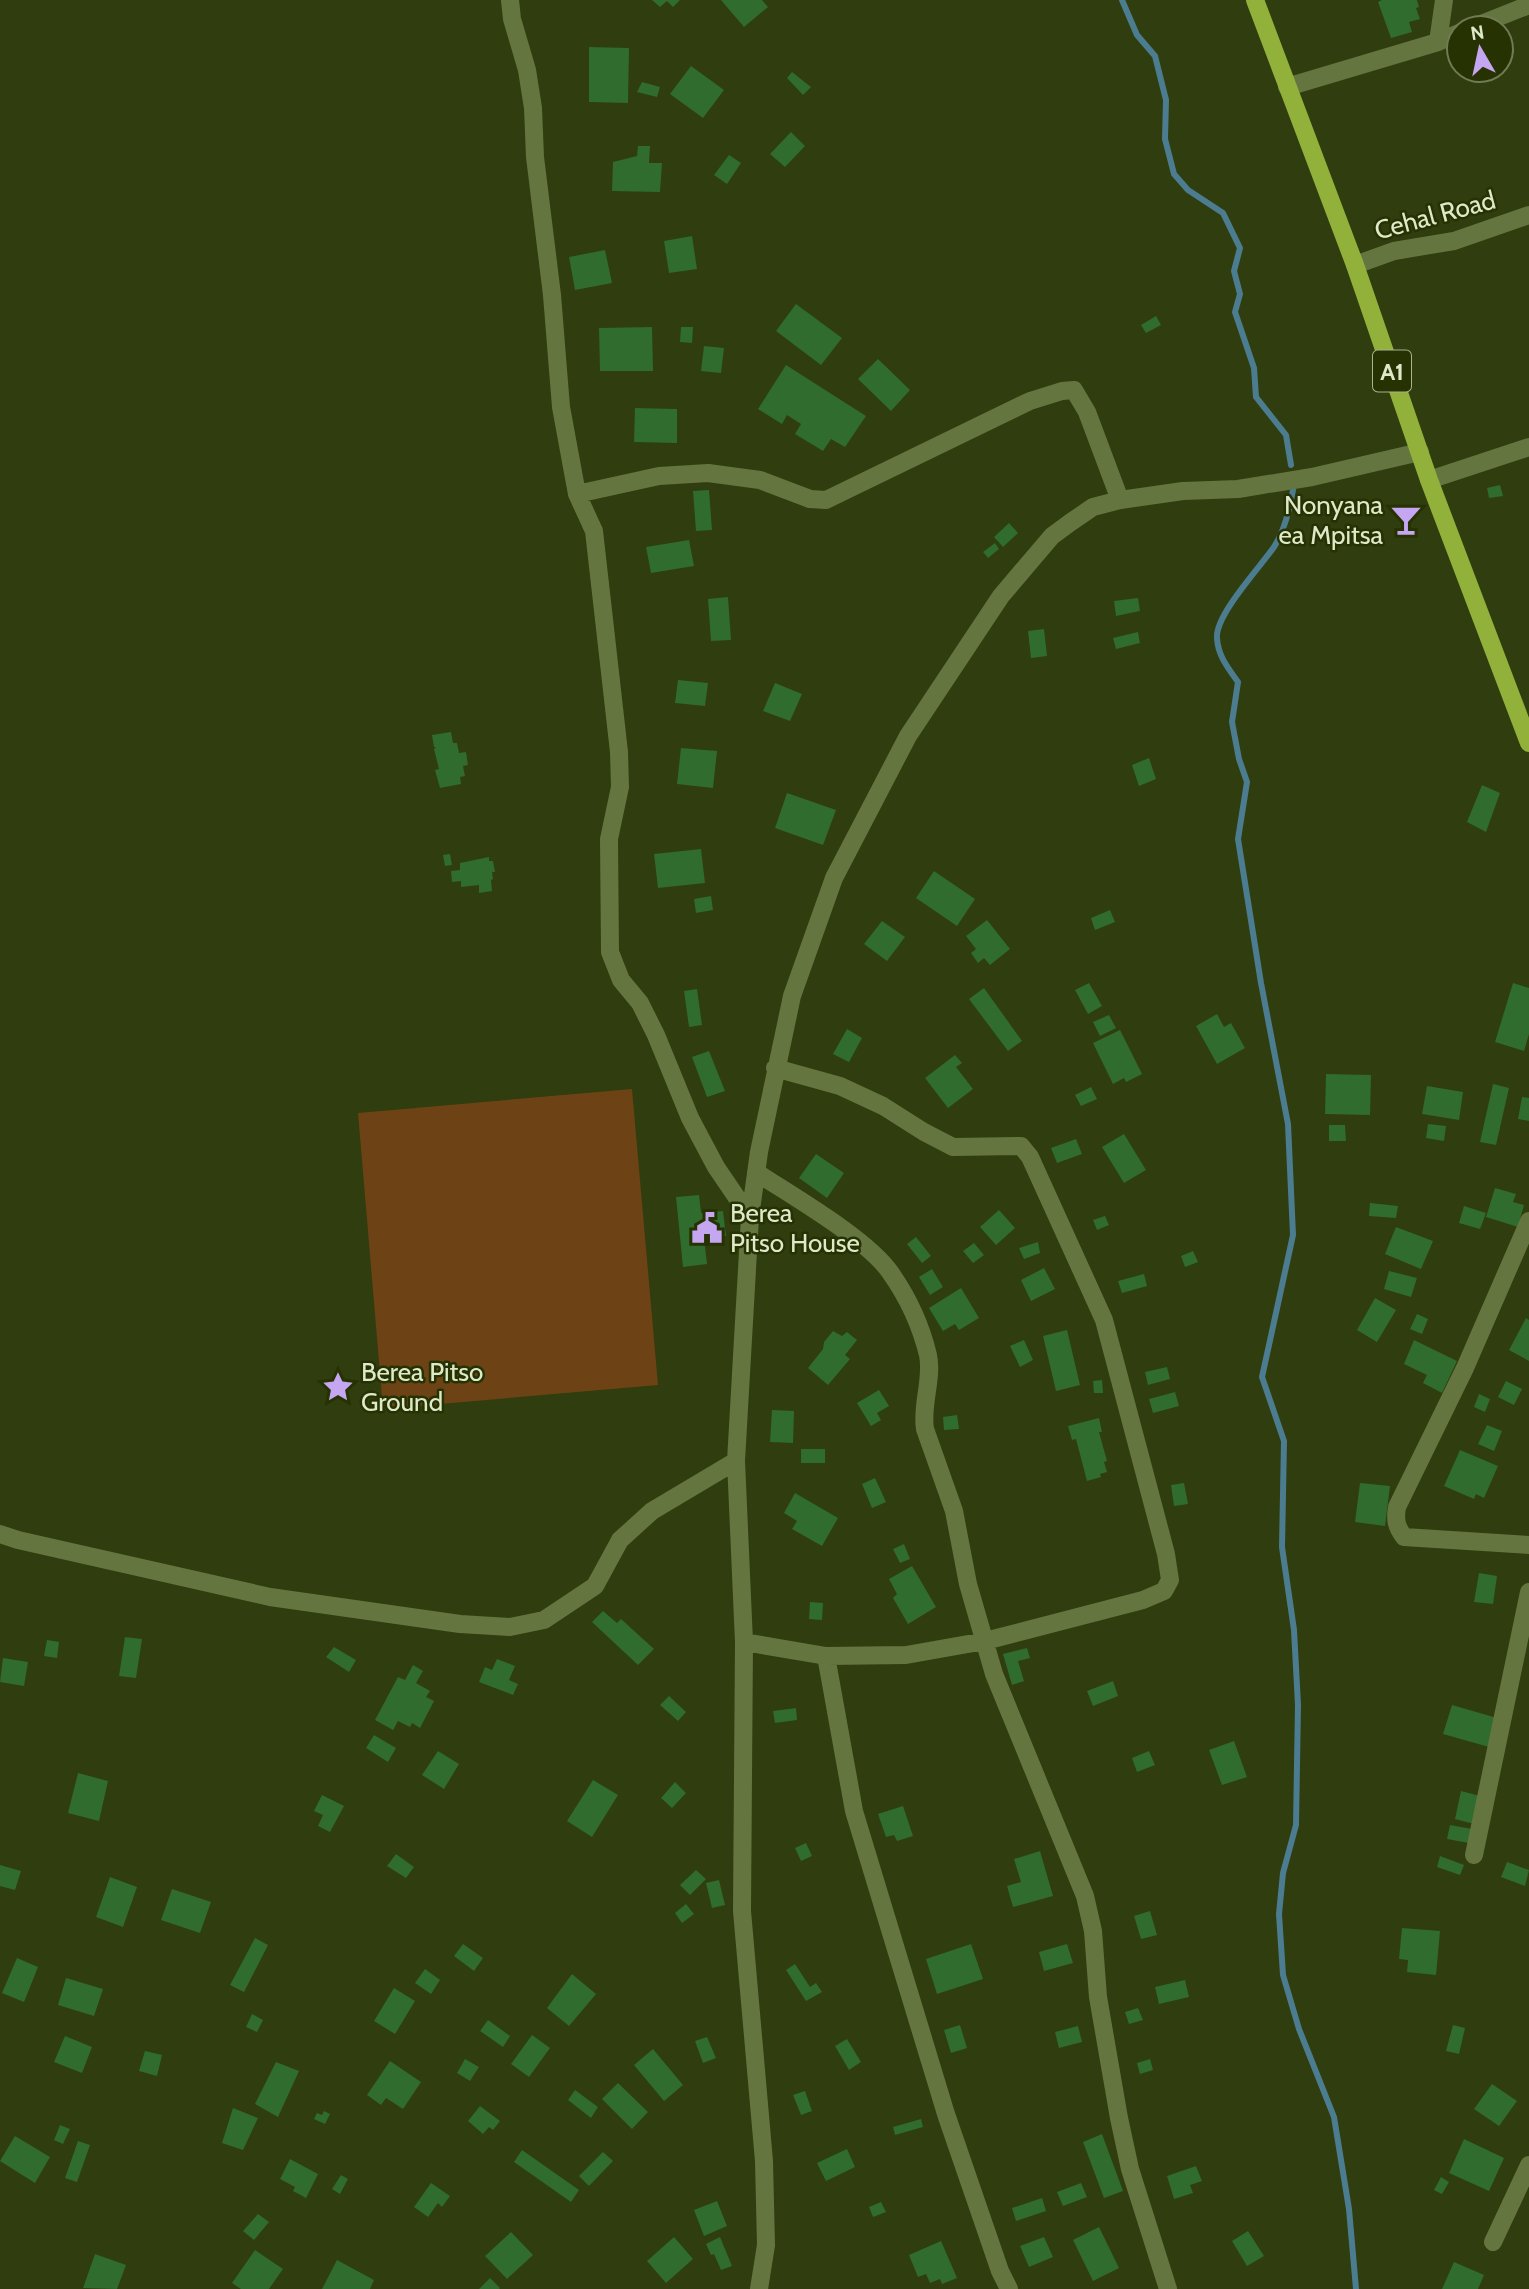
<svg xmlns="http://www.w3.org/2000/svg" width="1529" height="2289" font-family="Cabin,sans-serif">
<rect width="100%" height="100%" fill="#303d0e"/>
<path fill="#6d4215" d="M632,1089L658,1385L383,1409L358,1113Z"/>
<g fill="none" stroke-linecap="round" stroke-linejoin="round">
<path stroke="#4c7c90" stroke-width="6" d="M1122,0L1137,35L1155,56L1166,100L1165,139L1174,174L1188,190L1223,213L1240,248L1234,271L1240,294L1235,312L1254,368L1256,397L1286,435L1291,465
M1293,490C1290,507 1284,532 1274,547C1261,566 1215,615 1217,638C1218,656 1228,668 1238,682L1232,722L1239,759L1247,782L1238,839L1261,983L1288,1124L1293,1235L1262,1377L1284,1441L1282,1547L1294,1630L1298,1705L1296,1825L1283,1873L1279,1914L1283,1975L1299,2029L1334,2117L1349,2209L1356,2289"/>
</g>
<path fill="#2f6c2d" d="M652,0H680L673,7L667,1L660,7Z
M721,0H762L768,7L744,27Z
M1382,0H1417L1419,7L1416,8L1420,19L1409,22L1412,32L1391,38L1378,2Z
M589,47L629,48L628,103L589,102Z
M691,66L724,90L703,118L670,94Z
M792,72L811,87L803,95L787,78Z
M642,82L660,87L657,97L637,92Z
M791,132L805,146L785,167L770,154Z
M638,146H650L649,163H662L660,192L612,191L613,162L637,156Z
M729,155L741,163L727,184L714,175Z
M692,236L697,269L669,273L664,241Z
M605,250L612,283L575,290L569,257Z
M796,304L842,338L821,365L776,331Z
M1156,316L1161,325L1146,333L1141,325Z
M652,327L653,371H600L599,328Z
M681,327H693L692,343L680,342Z
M704,346L724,348L721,373L701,371Z
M878,359L910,390L891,411L858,379Z
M786,365L866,416L845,447L831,439L823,451L795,434L801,424L787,415L782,424L758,409Z
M635,408L677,409V443L634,442Z
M1500,485L1503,496L1489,498L1487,488Z
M709,490L712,530L696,531L693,491Z
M1009,523L1018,533L1003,547L994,537Z
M689,540L694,566L651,573L646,547Z
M995,543L999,549L988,558L983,552Z
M728,597L731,640L711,641L708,599Z
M1138,598L1140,611L1116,616L1114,601Z
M1044,629L1047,656L1031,658L1028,631Z
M1138,632L1140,643L1116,649L1113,638Z
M678,680L708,683L705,706L675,703Z
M775,683L802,694L790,721L763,711Z
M451,732L453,743H457L459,753L466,752L468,765L463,766L465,776L460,777L461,784L440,788L435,770L439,769L434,749L436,747H434L432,735Z
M681,748L717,751L713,788L677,784Z
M1149,758L1156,779L1139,786L1132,765Z
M1482,785L1500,793L1486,832L1467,822Z
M787,793L836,810L823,845L775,828Z
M701,849L705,883L658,888L654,854Z
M450,854L452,865L445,866L443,855Z
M489,857V861H493L495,872H492L493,879L491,880L492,891L479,893V885L461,887V881L452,882L451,871L460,870V863Z
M934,871L975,899L957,926L916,898Z
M711,896L713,910L696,913L694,899Z
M1110,910L1115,922L1095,930L1091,918Z
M987,920L1010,949L990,965L984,958L978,963L971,953L976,949L966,936Z
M882,921L905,937L887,961L864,944Z
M1089,983L1102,1006L1088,1014L1075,990Z
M1513,983L1529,988V1034L1524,1051L1495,1042Z
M984,988L1022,1041L1008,1051L969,999Z
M697,989L702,1025L689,1027L684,991Z
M1217,1014L1224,1027L1231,1023L1245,1048L1217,1064L1196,1026Z
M1109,1015L1116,1028L1100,1036L1093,1022Z
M847,1029L862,1038L849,1062L833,1054Z
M1120,1030L1142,1074L1126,1082L1124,1078L1113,1084L1093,1043Z
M709,1051L725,1091L707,1097L692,1057Z
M955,1055L962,1063L956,1067L973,1089L948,1108L925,1078Z
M1326,1074L1371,1075L1370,1115L1325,1114Z
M1493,1084L1509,1088L1496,1145L1480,1142Z
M1427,1086L1463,1092L1459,1120L1422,1114Z
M1091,1087L1097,1099L1081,1106L1075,1095Z
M1522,1097L1529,1098V1121L1518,1119Z
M1428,1124L1446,1126L1444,1141L1426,1138Z
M1329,1125H1345L1346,1141H1329Z
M1124,1134L1146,1170L1124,1183L1102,1147Z
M1076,1139L1082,1154L1057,1163L1051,1148Z
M816,1154L844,1173L827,1198L799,1178Z
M1495,1188L1516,1194L1513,1202L1524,1205L1518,1227L1486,1217Z
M699,1195L701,1213L723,1211L726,1236L704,1238L707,1264L683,1267L676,1197Z
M1370,1203L1398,1206L1396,1218L1369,1216Z
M1464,1206L1486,1213L1480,1229L1459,1223Z
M999,1210L1015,1228L996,1245L980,1227Z
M1105,1216L1109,1225L1097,1230L1093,1220Z
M1396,1227L1433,1241L1421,1269L1385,1254Z
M916,1237L931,1256L922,1263L907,1244Z
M1038,1242L1040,1253L1024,1259L1019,1248Z
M974,1243L984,1255L973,1263L963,1251Z
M1193,1251L1198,1262L1185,1267L1181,1256Z
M1044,1268L1055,1289L1031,1301L1021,1280Z
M932,1269L943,1287L930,1295L919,1277Z
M1389,1271L1417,1278L1411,1297L1384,1289Z
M1144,1274L1147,1286L1122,1293L1118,1281Z
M961,1288L979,1318L959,1330L955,1324L943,1331L929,1308Z
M1375,1298L1396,1310L1377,1342L1357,1330Z
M1417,1314L1428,1319L1422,1334L1410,1329Z
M1526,1318L1529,1320V1361L1509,1350Z
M1067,1330L1080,1385L1056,1391L1043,1336Z
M833,1331L842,1336L847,1332L857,1340L845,1355L850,1359L828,1385L808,1368L823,1349L824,1342Z
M1024,1340L1033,1360L1020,1367L1010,1346Z
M1414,1340L1457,1361L1442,1393L1423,1383L1427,1375L1404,1364Z
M1167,1367L1170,1379L1148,1385L1145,1372Z
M1102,1380L1103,1393H1094L1093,1381Z
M1506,1381L1522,1389L1514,1405L1498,1397Z
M879,1390L889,1406L877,1413L881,1420L871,1426L857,1403Z
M1175,1392L1179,1406L1153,1413L1149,1399Z
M1479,1394L1490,1399L1485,1412L1474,1407Z
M772,1410L794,1411L793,1443L770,1442Z
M957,1415L959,1429L944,1430L943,1417Z
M1099,1418L1102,1432H1099L1107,1461L1104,1462L1107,1472L1100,1474L1101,1477L1087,1481L1076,1439L1072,1440L1068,1426Z
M1487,1425L1502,1431L1494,1451L1478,1444Z
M801,1449H825V1463H801Z
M1460,1450L1498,1466L1484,1498L1476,1494L1474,1499L1444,1486Z
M875,1478L886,1502L872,1508L862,1484Z
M1184,1483L1188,1504L1174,1506L1171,1485Z
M1360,1483L1390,1486L1385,1526L1355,1522Z
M795,1493L838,1518L822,1546L792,1529L797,1521L784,1513Z
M904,1544L910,1559L900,1563L893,1549Z
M912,1566L936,1607L908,1624L893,1598L897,1594L889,1579Z
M1479,1573L1497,1576L1493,1604L1474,1602Z
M810,1602L823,1603L822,1620L809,1619Z
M603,1611L617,1623L621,1619L654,1649L638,1665L592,1622Z
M125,1637L142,1639L136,1678L119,1676Z
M47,1640L59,1642L57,1658L44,1656Z
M334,1647L356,1660L349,1672L326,1657Z
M1027,1648L1030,1658L1018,1661L1024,1681L1012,1685L1003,1654Z
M3,1658L28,1662L24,1686L0,1682Z
M497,1659L515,1666L509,1680L518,1684L513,1695L479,1682L485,1667L492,1670Z
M413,1665L423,1671L416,1683L430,1691L426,1697L434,1701L420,1728L412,1723L410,1727L398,1721L393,1730L375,1720L398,1677L405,1680Z
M1113,1681L1118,1696L1093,1706L1087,1691Z
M669,1696L686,1712L678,1721L660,1705Z
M1452,1705L1497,1718L1489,1747L1443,1734Z
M796,1708L797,1720L775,1723L773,1711Z
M374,1735L396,1748L388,1762L366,1748Z
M1234,1741L1247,1777L1222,1785L1209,1750Z
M438,1751L459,1764L444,1789L422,1775Z
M1149,1751L1155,1765L1137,1772L1132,1758Z
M78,1773L108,1781L99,1821L68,1813Z
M593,1780L618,1795L592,1837L567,1821Z
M675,1782L686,1793L672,1808L661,1798Z
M1461,1791L1484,1797L1478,1825L1455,1819Z
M322,1795L344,1806L330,1832L318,1826L323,1815L314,1811Z
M903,1806L913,1836L897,1841L894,1835L886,1837L878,1814Z
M1450,1825L1472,1829L1469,1843L1447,1839Z
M806,1843L812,1856L801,1861L795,1848Z
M1040,1851L1053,1896L1013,1907L1007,1886L1021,1882L1014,1859Z
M396,1854L414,1867L406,1878L387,1866Z
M1440,1856L1464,1865L1460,1875L1437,1867Z
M1507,1862L1529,1870L1525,1886L1501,1877Z
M0,1865L21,1871L15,1890L0,1886Z
M696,1870L706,1879L690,1895L680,1885Z
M110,1877L137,1887L123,1927L96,1917Z
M719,1880L725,1905L712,1908L706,1883Z
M172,1889L211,1902L200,1933L161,1920Z
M686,1904L694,1914L682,1923L675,1913Z
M1150,1911L1157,1935L1141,1939L1134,1916Z
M1402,1928L1440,1931L1436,1975L1407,1972L1408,1960L1399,1959Z
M255,1938L268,1945L244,1992L230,1985Z
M463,1944L483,1958L474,1971L454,1956Z
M971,1944L983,1979L937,1994L926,1959Z
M1067,1944L1073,1963L1044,1971L1039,1952Z
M17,1958L38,1967L24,2002L2,1993Z
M795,1964L810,1987L816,1983L822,1992L806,2001L786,1970Z
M425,1969L440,1980L431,1994L415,1983Z
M572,1974L596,1994L569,2026L547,2008Z
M66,1978L103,1989L94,2016L58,2005Z
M1185,1980L1189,1997L1159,2004L1155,1987Z
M394,1988L415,2001L395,2034L374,2021Z
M1138,2008L1143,2020L1129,2024L1125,2012Z
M252,2014L263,2020L257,2032L246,2027Z
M488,2020L510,2036L503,2047L480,2031Z
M960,2025L967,2048L951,2053L944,2030Z
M1453,2025L1465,2028L1459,2054L1446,2051Z
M1078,2026L1082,2042L1059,2048L1055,2032Z
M532,2035L550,2048L529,2077L511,2064Z
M65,2036L92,2047L82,2073L54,2062Z
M707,2037L716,2058L703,2063L695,2041Z
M847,2039L861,2062L849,2070L835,2046Z
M653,2049L683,2085L664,2101L634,2065Z
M145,2051L162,2055L157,2076L139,2071Z
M465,2059L479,2067L470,2081L457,2073Z
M1150,2059L1153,2070L1140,2074L1137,2063Z
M390,2061L421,2082L403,2109L386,2098L381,2105L367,2095Z
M276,2062L299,2071L278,2117L255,2104Z
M618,2083L648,2112L632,2129L602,2099Z
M1492,2084L1517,2101L1499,2126L1474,2109Z
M575,2090L598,2107L591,2118L568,2100Z
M805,2091L812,2111L801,2115L793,2095Z
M480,2106L500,2121L493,2130L489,2127L483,2134L468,2121Z
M233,2108L258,2118L243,2150L222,2143Z
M324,2111L330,2114L325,2124L314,2119L317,2113L322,2115Z
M921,2119L923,2127L895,2135L893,2127Z
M60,2125L70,2129L63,2144L54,2140Z
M1102,2134L1123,2191L1104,2198L1083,2142Z
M15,2136L50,2157L35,2183L0,2161Z
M1464,2139L1504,2158L1489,2191L1449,2173Z
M78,2141L90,2145L77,2182L65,2178Z
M847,2149L855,2167L826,2181L817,2163Z
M522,2150L579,2190L571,2202L514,2162Z
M603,2152L613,2161L589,2186L579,2176Z
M290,2159L318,2174L306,2198L293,2191L295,2187L280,2179Z
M1196,2166L1202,2181L1190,2185L1193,2193L1174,2199L1167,2176Z
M341,2175L348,2179L340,2194L332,2189Z
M1441,2177L1449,2182L1442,2194L1434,2190Z
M431,2183L450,2196L442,2207L438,2203L428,2217L414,2207Z
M1081,2183L1087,2197L1063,2206L1057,2192Z
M1042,2198L1046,2211L1016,2221L1012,2208Z
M717,2201L727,2226L704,2236L694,2210Z
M881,2202L886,2212L873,2217L869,2207Z
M258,2214L269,2222L254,2240L243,2231Z
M1099,2227L1119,2268L1093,2281L1073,2240Z
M1248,2231L1264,2256L1247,2266L1232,2241Z
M511,2232L533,2255L507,2279L485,2256Z
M674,2237L693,2259L666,2283L647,2261Z
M720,2237L732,2266L721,2270L714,2254L711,2255L706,2244Z
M1044,2237L1053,2257L1029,2267L1020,2246Z
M941,2241L957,2278L942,2284L940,2279L930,2283L926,2274L918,2277L909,2255Z
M255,2250L283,2269L269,2289H241L232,2283Z
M95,2254L126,2265L117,2289L83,2288Z
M337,2260L374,2280L370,2289H322Z
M1454,2262L1484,2275L1478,2289H1442Z
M490,2278L500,2288L499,2289H479Z"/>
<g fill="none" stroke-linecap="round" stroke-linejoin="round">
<path stroke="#657540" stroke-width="18" d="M510,0L512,19L527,70L533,108L535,157L552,295L561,407L577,494L594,531L619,752L620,787L609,839L610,952L621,980L640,1003L656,1035L690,1118L716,1167L750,1217
M1471,28L1529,5
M1438,42L1444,0
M1287,87L1438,42L1459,33
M1355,265L1394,251L1454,241L1529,215
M1429,480L1529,447
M577,494L659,476L708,473L760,480L810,499L826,500L1030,401L1062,391L1074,390L1087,412L1120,500
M756,1172C792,1196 866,1238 890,1272C907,1296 921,1326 928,1355C933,1379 921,1405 925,1429L954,1511L968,1584L994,1674L1085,1896L1093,1931L1098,1997L1119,2118L1130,2169L1168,2289
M1529,1221L1465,1368L1397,1507C1395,1520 1396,1526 1404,1537L1529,1545
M0,1534L18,1540L270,1597L460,1624L510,1627L544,1620L595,1586L620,1540L652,1511L736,1461
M744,1642L826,1656L906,1655L985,1641L1143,1600L1164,1591L1170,1580L1166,1554L1104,1320L1030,1157L1021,1146L953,1147L924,1132L883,1106L840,1086L775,1068
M826,1656L854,1811L946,2114L1000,2271L1009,2289
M1474,1855L1529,1592
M1493,2242L1529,2165
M759,2289L766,2245L764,2161L742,1911L744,1642L736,1461L750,1217L759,1152L792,996L834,878L908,736L1001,596L1052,536L1071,522L1093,507L1120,500L1183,491L1238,489L1312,477L1420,452"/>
<path stroke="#91b13a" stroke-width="18" d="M1255,0L1355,265L1429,480L1529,743"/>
</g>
<defs>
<symbol id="bar-bare" viewBox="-9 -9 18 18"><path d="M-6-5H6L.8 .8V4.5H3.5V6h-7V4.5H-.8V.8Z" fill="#c5a7f1" stroke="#263202" stroke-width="2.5" paint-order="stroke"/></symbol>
<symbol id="civic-bare" viewBox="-9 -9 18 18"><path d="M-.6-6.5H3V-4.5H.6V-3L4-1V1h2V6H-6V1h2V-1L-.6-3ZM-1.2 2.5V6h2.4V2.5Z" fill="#c5a7f1" stroke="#263202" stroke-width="2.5" paint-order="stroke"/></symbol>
<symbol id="sight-bare" viewBox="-9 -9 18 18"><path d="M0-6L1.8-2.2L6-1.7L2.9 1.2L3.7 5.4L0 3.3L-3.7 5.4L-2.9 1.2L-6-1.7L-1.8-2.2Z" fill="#c5a7f1" stroke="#263202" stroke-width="2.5" paint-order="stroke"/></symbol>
</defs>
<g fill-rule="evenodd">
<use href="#bar-bare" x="1384" y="498" width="44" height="44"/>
<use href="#civic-bare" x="685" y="1206" width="44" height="44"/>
<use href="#sight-bare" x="316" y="1365" width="44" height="44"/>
</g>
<g text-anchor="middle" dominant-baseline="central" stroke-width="5" stroke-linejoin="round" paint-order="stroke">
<rect fill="#263202" stroke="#a7b28e" stroke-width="2" x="1373" y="350.5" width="38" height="41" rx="5"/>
<g font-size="24" font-weight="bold" fill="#dee9ca">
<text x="1392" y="371">A1</text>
</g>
<g font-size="26" fill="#dee9ca" stroke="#263202">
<text transform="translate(1435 215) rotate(-15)">Cehal Road</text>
</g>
<g font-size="26" fill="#dee9ca" stroke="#263202" text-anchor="start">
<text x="1383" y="505" text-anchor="end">Nonyana<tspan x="1383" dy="30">ea Mpitsa</tspan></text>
<text x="730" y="1213">Berea<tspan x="730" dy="30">Pitso House</tspan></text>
<text x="361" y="1372">Berea Pitso<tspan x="361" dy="30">Ground</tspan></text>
</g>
</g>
<g transform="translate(1480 49) rotate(351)"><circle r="33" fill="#263202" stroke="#707b52" stroke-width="2"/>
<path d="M0-5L12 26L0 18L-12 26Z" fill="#c5a7f1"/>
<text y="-10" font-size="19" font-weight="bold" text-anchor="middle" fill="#dee9ca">N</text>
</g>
</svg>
